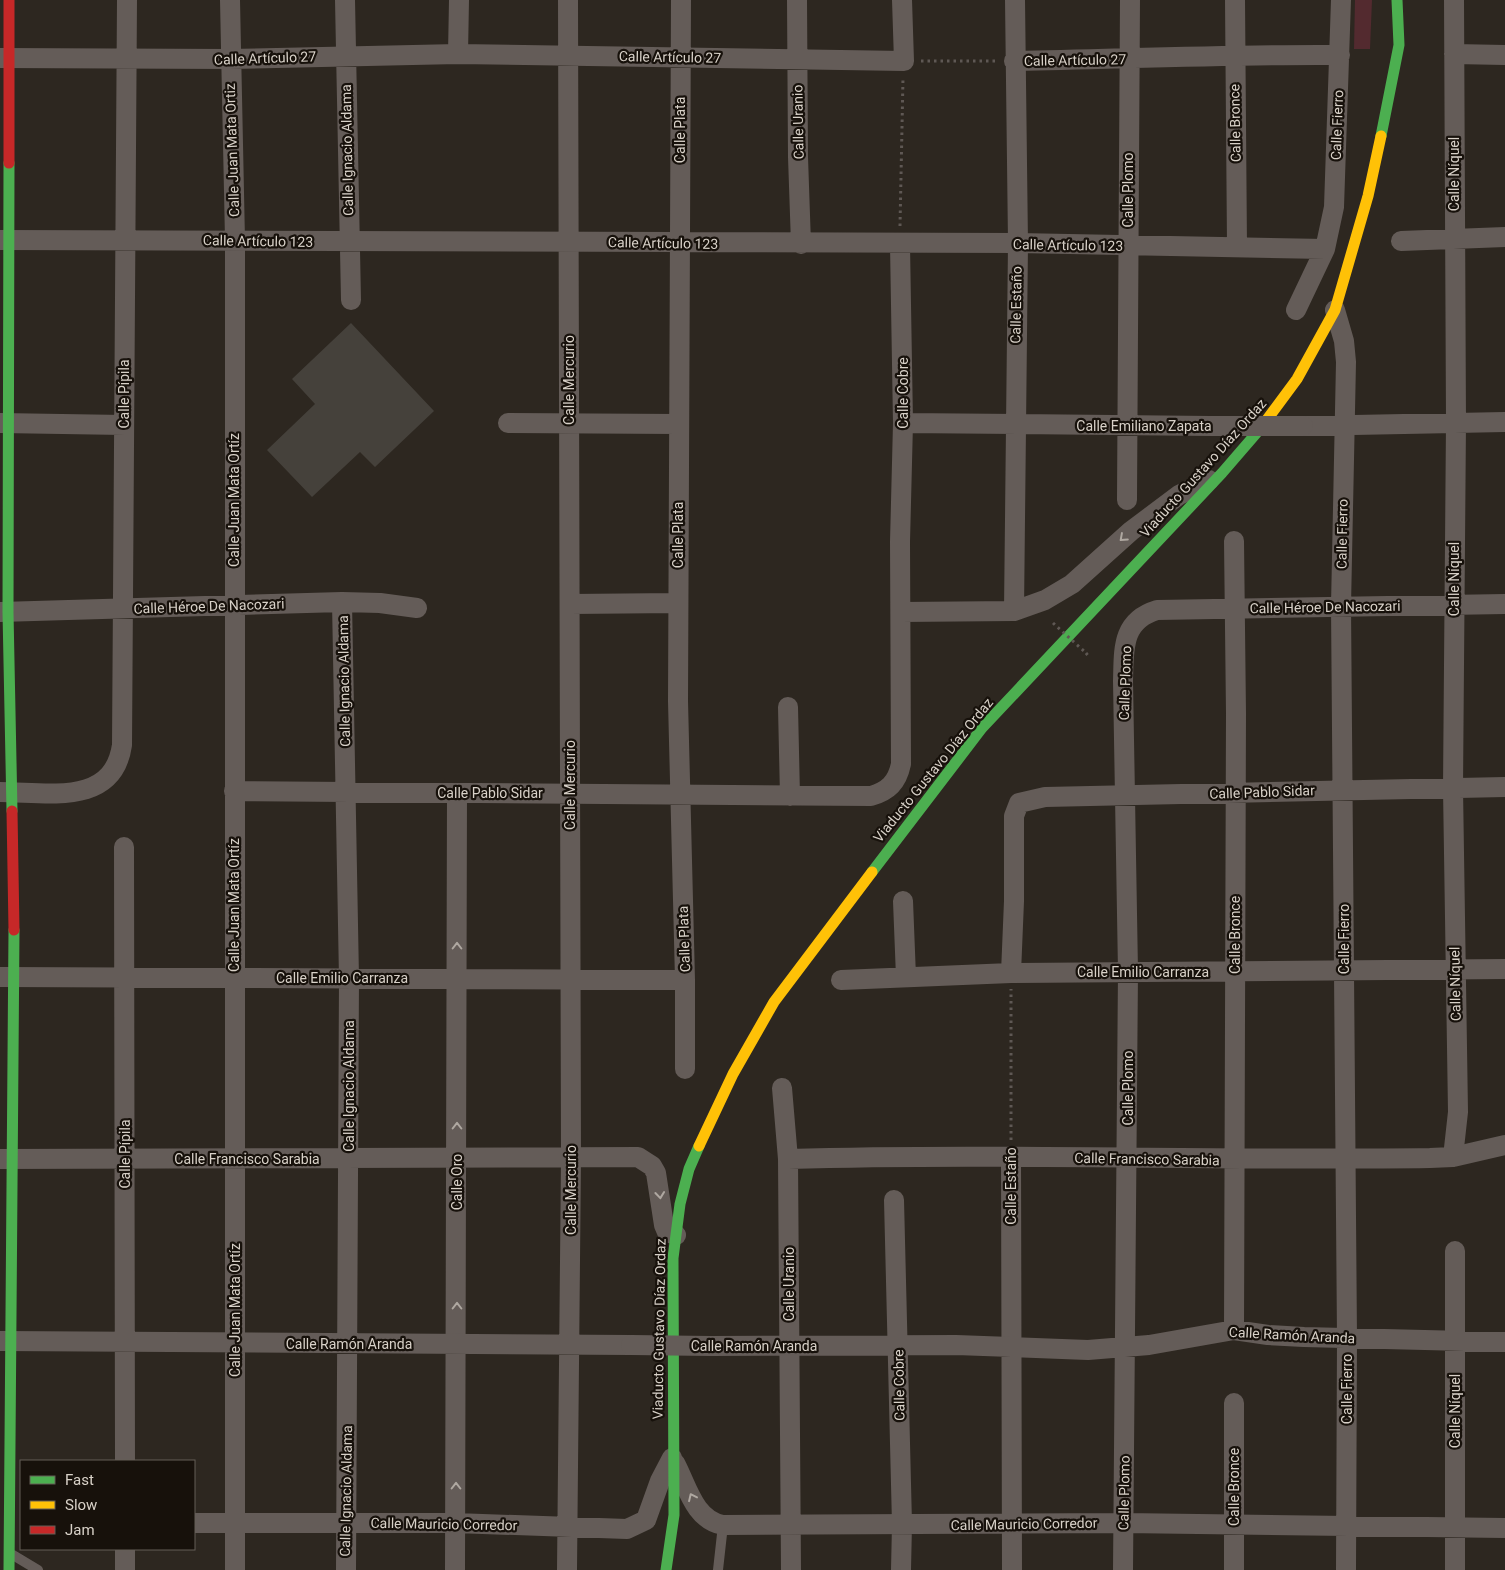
<svg xmlns="http://www.w3.org/2000/svg" width="1505" height="1570" font-family="Roboto,sans-serif">
<rect width="100%" height="100%" fill="#2d2720"/>
<path fill="#532a2f" d="M1355,0H1372L1370,49H1354Z"/>
<path fill="#45413b" d="M351,323L434,411L375,467L360,452L312,497L267,450L315,404L292,379Z"/>
<g fill="none" stroke-linecap="round" stroke-linejoin="round">
<path stroke="#5f5854" stroke-width="3" stroke-dasharray="2.5 4" stroke-linecap="butt" d="M921,61H998
M900,226L903,78
M1086,653L1090,658
M1011,1140V989"/>
<path stroke="#645c58" stroke-width="10" d="M13,1555L38,1570
M718,1570L723,1525"/>
<path stroke="#645c58" stroke-width="20" d="M230,0L235,240V1570
M345,0L351,300
M681,0L678,701L685,980V1069
M797,0L798,157L801,244
M1235,0L1237,246
M458,54L459,0
M1454,54L1505,55
M0,58L229,59L458,54L904,61L902,0
M1014,61C1123,59 1231,54 1340,55
M0,240L1018,243L1325,249
M1401,241L1505,237
M1296,310L1325,249L1334,207L1341,0
M1335,310L1344,341L1346,362L1341,606L1347,1338L1346,1570
M0,423L124,425
M508,423L678,424
M903,423L1211,426
M1303,426L1505,422
M1127,500L1130,0
M1234,541L1236,714L1234,1330
M342,602L349,978L346,1570
M570,604L678,603
M1014,611L1018,243L1015,0
M0,612L342,602L380,603L417,608
M901,612L1014,611L1045,600L1072,584L1131,531L1179,495L1209,480
M788,707L790,796
M234,791L871,796C888,791 897,783 901,764L900,542L903,423L900,245
M0,792C47,792 113,807 122,745L127,0
M124,847L125,1461
M903,901L906,977
M1011,973L1014,901V816L1019,803L1045,797L1505,787
M0,977L685,980
M841,980L1011,973L1505,969
M782,1088L788,1159L791,1570
M1011,1156L1012,1570
M1453,1157L1458,1112L1453,788L1456,422L1454,0
M0,1159L638,1157L652,1166L656,1173L664,1225L667,1232L676,1235
M788,1159C1002,1153 1216,1161 1430,1158L1453,1157L1505,1145
M894,1200L902,1524L901,1570
M1455,1251V1570
M0,1341L631,1345
M711,1346L956,1345L1088,1350L1149,1345L1234,1330L1268,1335L1304,1337L1505,1342
M675,1463C687,1485 694,1520 723,1525L1124,1523L1505,1528
M194,1523H455L627,1529L646,1520L660,1481L672,1458
M125,1570V1549
M455,1570L457,793
M567,1570L571,1158L568,0
M1123,1570L1128,971L1123,681C1124,650 1121,621 1157,610L1505,604
M1234,1570V1403"/>
<path stroke="#4caf50" stroke-width="11" d="M1381,136L1399,45L1397,0
M9,163L8,612L12,811
M872,872L982,728L1222,473L1260,429
M9,1570L14,930
M666,1570L674,1515L673,1258L680,1204L689,1169L699,1146"/>
<path stroke="#ffc107" stroke-width="11" d="M1260,429L1297,379L1335,310L1368,196L1381,136
M699,1146L733,1074L774,1002L872,872"/>
<path stroke="#c62828" stroke-width="11" d="M9,163V0
M12,811L14,930"/>
<path stroke="#5f5854" stroke-width="3" stroke-dasharray="2.5 4" stroke-linecap="butt" d="M1053,623L1086,653"/>
<path stroke="#645c58" stroke-width="20" d="M1211,426H1303
M631,1345L711,1346"/>
</g>
<defs><path id="oneway-chevron" d="M-2-3.5L2.5 0L-2 3.5" fill="none" stroke-width="1.6" stroke-linecap="round" stroke-linejoin="round" transform="scale(1.25)"/></defs>
<g stroke="#afa8a1">
<use href="#oneway-chevron" transform="translate(1123 538) rotate(138)"/>
<use href="#oneway-chevron" transform="translate(457 946) rotate(-90)"/>
<use href="#oneway-chevron" transform="translate(457 1126) rotate(-90)"/>
<use href="#oneway-chevron" transform="translate(660 1195) rotate(84)"/>
<use href="#oneway-chevron" transform="translate(457 1306) rotate(-90)"/>
<use href="#oneway-chevron" transform="translate(456 1486) rotate(-90)"/>
<use href="#oneway-chevron" transform="translate(692 1497) rotate(-115)"/>
</g>
<g text-anchor="middle" dominant-baseline="central" stroke-width="4.5" stroke-linejoin="round" paint-order="stroke">
<g font-size="14" fill="#d8d1c8" stroke="#17110b">
<text transform="translate(670 57) rotate(1)">Calle Artículo 27</text>
<text transform="translate(265 58) rotate(-2)">Calle Artículo 27</text>
<text transform="translate(1075 60) rotate(-1)">Calle Artículo 27</text>
<text transform="translate(798 122) rotate(-91)">Calle Uranio</text>
<text transform="translate(1235 123) rotate(-91)">Calle Bronce</text>
<text transform="translate(1337 125) rotate(-88)">Calle Fierro</text>
<text transform="translate(680 130) rotate(-90)">Calle Plata</text>
<text transform="translate(232 150) rotate(-92)">Calle Juan Mata Ortiz</text>
<text transform="translate(347 150) rotate(-91)">Calle Ignacio Aldama</text>
<text transform="translate(1454 174) rotate(-90)">Calle Níquel</text>
<text transform="translate(1128 190) rotate(-90)">Calle Plomo</text>
<text transform="translate(258 241) rotate(1)">Calle Artículo 123</text>
<text transform="translate(663 243) rotate(1)">Calle Artículo 123</text>
<text transform="translate(1068 245) rotate(1)">Calle Artículo 123</text>
<text transform="translate(1016 305) rotate(-89)">Calle Estaño</text>
<text transform="translate(569 380) rotate(-90)">Calle Mercurio</text>
<text transform="translate(903 393) rotate(-90)">Calle Cobre</text>
<text transform="translate(124 394) rotate(-90)">Calle Pípila</text>
<text x="1144" y="426">Calle Emiliano Zapata</text>
<text transform="translate(1203 468) rotate(-48)">Viaducto Gustavo Díaz Ordaz</text>
<text transform="translate(234 500) rotate(-90)">Calle Juan Mata Ortíz</text>
<text transform="translate(1342 534) rotate(-89)">Calle Fierro</text>
<text transform="translate(678 535) rotate(-90)">Calle Plata</text>
<text transform="translate(1454 579) rotate(-90)">Calle Níquel</text>
<text transform="translate(209 606) rotate(-2)">Calle Héroe De Nacozari</text>
<text transform="translate(1325 607) rotate(-1)">Calle Héroe De Nacozari</text>
<text transform="translate(344 681) rotate(-91)">Calle Ignacio Aldama</text>
<text transform="translate(1125 683) rotate(-88)">Calle Plomo</text>
<text transform="translate(933 770) rotate(-51)">Viaducto Gustavo Díaz Ordaz</text>
<text transform="translate(570 785) rotate(-90)">Calle Mercurio</text>
<text transform="translate(1262 792) rotate(-2)">Calle Pablo Sidar</text>
<text x="490" y="793">Calle Pablo Sidar</text>
<text transform="translate(234 905) rotate(-90)">Calle Juan Mata Ortíz</text>
<text transform="translate(1235 935) rotate(-90)">Calle Bronce</text>
<text transform="translate(684 939) rotate(-92)">Calle Plata</text>
<text transform="translate(1344 939) rotate(-90)">Calle Fierro</text>
<text x="1143" y="972">Calle Emilio Carranza</text>
<text x="342" y="978">Calle Emilio Carranza</text>
<text transform="translate(1455 984) rotate(-91)">Calle Níquel</text>
<text transform="translate(349 1086) rotate(-90)">Calle Ignacio Aldama</text>
<text transform="translate(1128 1088) rotate(-90)">Calle Plomo</text>
<text transform="translate(125 1154) rotate(-90)">Calle Pípila</text>
<text x="247" y="1159">Calle Francisco Sarabia</text>
<text transform="translate(1147 1159) rotate(1)">Calle Francisco Sarabia</text>
<text transform="translate(457 1182) rotate(-90)">Calle Oro</text>
<text transform="translate(1011 1186) rotate(-90)">Calle Estaño</text>
<text transform="translate(571 1190) rotate(-90)">Calle Mercurio</text>
<text transform="translate(789 1284) rotate(-90)">Calle Uranio</text>
<text transform="translate(235 1310) rotate(-90)">Calle Juan Mata Ortíz</text>
<text transform="translate(659 1329) rotate(-89)">Viaducto Gustavo Díaz Ordaz</text>
<text transform="translate(1292 1335) rotate(3)">Calle Ramón Aranda</text>
<text x="349" y="1344">Calle Ramón Aranda</text>
<text x="754" y="1346">Calle Ramón Aranda</text>
<text transform="translate(899 1385) rotate(-91)">Calle Cobre</text>
<text transform="translate(1347 1389) rotate(-90)">Calle Fierro</text>
<text transform="translate(1455 1411) rotate(-90)">Calle Níquel</text>
<text transform="translate(1234 1487) rotate(-90)">Calle Bronce</text>
<text transform="translate(346 1491) rotate(-89)">Calle Ignacio Aldama</text>
<text transform="translate(1124 1493) rotate(-89)">Calle Plomo</text>
<text transform="translate(444 1524) rotate(1)">Calle Mauricio Corredor</text>
<text transform="translate(1024 1524) rotate(-1)">Calle Mauricio Corredor</text>
</g>
</g>
<rect x="20" y="1460" width="175" height="90" fill="#17110b" stroke="#645e57"/>
<rect x="30" y="1476" width="25" height="8" fill="#4caf50" stroke="#645e57"/>
<text x="65" y="1485" font-size="15" fill="#d8d1c8">Fast</text>
<rect x="30" y="1501" width="25" height="8" fill="#ffc107" stroke="#645e57"/>
<text x="65" y="1510" font-size="15" fill="#d8d1c8">Slow</text>
<rect x="30" y="1526" width="25" height="8" fill="#c62828" stroke="#645e57"/>
<text x="65" y="1535" font-size="15" fill="#d8d1c8">Jam</text>
</svg>
